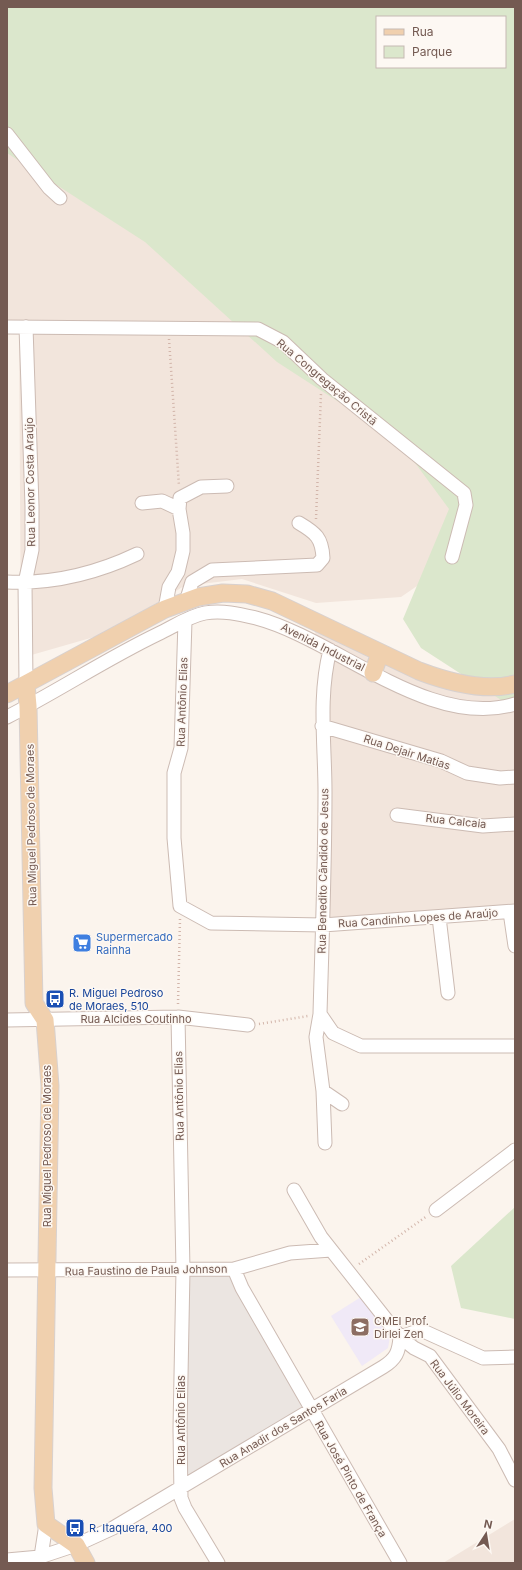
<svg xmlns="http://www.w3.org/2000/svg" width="522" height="1570" font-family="Inter,sans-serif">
<rect width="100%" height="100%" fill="#fbf4ed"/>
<path fill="#f2e5dc" d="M7,116L471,496L459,557L401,597L316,603L242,579L184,586L108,633L21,658L19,324L7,323Z
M312,620L419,671L515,684V919L320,924L322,662Z
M515,1519V1563H443Z"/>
<path fill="#ebe5e1" d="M231,1272L306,1411L189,1477L182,1448L189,1275Z"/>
<path fill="#f0e9f7" d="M361,1297L390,1337L388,1348L362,1366L331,1316Z"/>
<path fill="#dbe7cc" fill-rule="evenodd" d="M7,7H515V709L421,648L403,619L449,509L399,441L277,362L145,242L7,153ZM377,17H505V67H377Z
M515,1207V1319L461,1308L451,1266Z"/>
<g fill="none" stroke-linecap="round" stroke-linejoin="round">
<defs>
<path id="minor" d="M7,134L49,188L60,198
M7,327L258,329L283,342L322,379L464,493L466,505L452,557
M26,327L32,506V550L25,583L26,684
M142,503L162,501L179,509
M7,582C53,584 95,574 137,554
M186,602L192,582L212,570L317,565L323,558C322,538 316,533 299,523
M165,609L169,587L178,572L183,551V533L179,509L180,498L201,487L227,486
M185,621L181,748L174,773V838L180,906L211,923L323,925L515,911
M330,650C318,697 325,744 325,792C325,866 322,940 320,1014L316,1037L323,1091L342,1104
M7,717C58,691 106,659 158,634C173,627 189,616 205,613C222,610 239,614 256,618C336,639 429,730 515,704
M322,726L441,761L467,773L500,778L515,777
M397,815L483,826L515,824
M510,912L515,946
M439,917L448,993
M320,1014L333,1033L361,1046H515
M178,1017L183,1270L180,1429L181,1498L185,1508L218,1563
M7,1020L178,1017L248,1025
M323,1091L325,1143
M294,1190L321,1237L400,1337L414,1348L430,1356L499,1449L515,1480
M436,1210L515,1150
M234,1269L242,1288L400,1563
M7,1270L234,1269L290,1253L331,1250
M400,1337L421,1330L483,1358L515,1357
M7,1560L40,1557L76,1545L113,1528L383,1367C396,1359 399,1352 400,1337
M40,1563L46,1524"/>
<path id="major" d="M373,673L380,653
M26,684L28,706L34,1003L45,1020L50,1086L43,1488L46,1524L76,1545L86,1563
M7,694L165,609L198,597L223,593L247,594L272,601L419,671C448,682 484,692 515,684"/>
</defs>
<use href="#minor" stroke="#ccbbb3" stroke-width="15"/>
<use href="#major" stroke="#d8d1cf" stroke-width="19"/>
<path stroke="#d2b5aa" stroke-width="2.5" stroke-dasharray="1 3" stroke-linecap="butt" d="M169,339L179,486
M316,519L321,394
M178,1004L180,919
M259,1024L308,1016
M359,1264L427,1216"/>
<use href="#minor" stroke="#fff" stroke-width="13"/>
<use href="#major" stroke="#f0d0ae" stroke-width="17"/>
</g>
<defs>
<symbol id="supermarket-square" viewBox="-11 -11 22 22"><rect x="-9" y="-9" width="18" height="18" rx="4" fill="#3f7fe0" stroke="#fdf8f3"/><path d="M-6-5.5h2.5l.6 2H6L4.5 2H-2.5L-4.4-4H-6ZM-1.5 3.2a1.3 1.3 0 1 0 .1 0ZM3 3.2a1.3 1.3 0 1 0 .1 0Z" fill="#fff"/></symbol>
<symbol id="bus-square" viewBox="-11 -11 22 22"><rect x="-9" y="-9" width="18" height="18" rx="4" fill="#1a4fb4" stroke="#fdf8f3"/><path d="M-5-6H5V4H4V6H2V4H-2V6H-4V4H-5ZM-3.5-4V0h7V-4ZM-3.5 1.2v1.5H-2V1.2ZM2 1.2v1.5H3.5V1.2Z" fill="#fff"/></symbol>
<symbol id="school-square" viewBox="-11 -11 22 22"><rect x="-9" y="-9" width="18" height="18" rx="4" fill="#8d6e63" stroke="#fdf8f3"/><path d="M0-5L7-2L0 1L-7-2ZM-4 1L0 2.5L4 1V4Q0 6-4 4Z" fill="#fff"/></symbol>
</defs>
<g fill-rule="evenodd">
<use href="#supermarket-square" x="71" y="932" width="22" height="22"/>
<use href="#bus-square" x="44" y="988" width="22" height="22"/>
<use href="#school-square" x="349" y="1316" width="22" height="22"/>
<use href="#bus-square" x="64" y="1517" width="22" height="22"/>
</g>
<g text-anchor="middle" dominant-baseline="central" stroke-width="3" stroke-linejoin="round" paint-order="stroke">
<g font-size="11" fill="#745a52" stroke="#fdf8f3">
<text transform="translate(327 382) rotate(40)">Rua Congregação Cristã</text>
<text transform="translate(30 482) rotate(-91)">Rua Leonor Costa Araújo</text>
<text transform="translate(323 647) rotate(27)">Avenida Industrial</text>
<text transform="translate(182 702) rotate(-88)">Rua Antônio Elias</text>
<text transform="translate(407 752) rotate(18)">Rua Dejair Matias</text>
<text transform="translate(456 821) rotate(6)">Rua Calcaia</text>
<text transform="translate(31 825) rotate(-91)">Rua Miguel Pedroso de Moraes</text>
<text transform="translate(323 871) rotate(-89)">Rua Benedito Cândido de Jesus</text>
<text transform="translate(418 918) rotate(-4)">Rua Candinho Lopes de Araújo</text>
<text x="136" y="1019">Rua Alcides Coutinho</text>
<text transform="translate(179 1096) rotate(-91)">Rua Antônio Elias</text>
<text transform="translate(47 1146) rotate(-90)">Rua Miguel Pedroso de Moraes</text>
<text transform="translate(146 1270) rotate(-1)">Rua Faustino de Paula Johnson</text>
<text transform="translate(460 1397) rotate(53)">Rua Júlio Moreira</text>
<text transform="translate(181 1420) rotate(-90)">Rua Antônio Elias</text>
<text transform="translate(283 1427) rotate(-31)">Rua Anadir dos Santos Faria</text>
<text transform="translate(351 1479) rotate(60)">Rua José Pinto de França</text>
</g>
<g font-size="11" fill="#366cbe" stroke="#fdf8f3" text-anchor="start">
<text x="96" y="937">Supermercado<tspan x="96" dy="13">Rainha</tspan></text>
</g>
<g font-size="11" fill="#164399" stroke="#fdf8f3" text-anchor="start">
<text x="69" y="993">R. Miguel Pedroso<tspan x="69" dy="13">de Moraes, 510</tspan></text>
<text x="89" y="1528">R. Itaquera, 400</text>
</g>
<g font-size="11" fill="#785e54" stroke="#fdf8f3" text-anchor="start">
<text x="374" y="1321">CMEI Prof.<tspan x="374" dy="13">Dirlei Zen</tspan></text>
</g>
</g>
<rect width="522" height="1570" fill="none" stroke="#745a52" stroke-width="16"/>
<rect x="376" y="16" width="130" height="52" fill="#fdf8f3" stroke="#c6b9b3"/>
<rect x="384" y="29" width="20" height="6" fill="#f0d0ae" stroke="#c6b9b3"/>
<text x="412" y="36" font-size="12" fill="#745a52">Rua</text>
<rect x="384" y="46" width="20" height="12" fill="#dbe7cc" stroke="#c6b9b3"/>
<text x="412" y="56" font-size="12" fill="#745a52">Parque</text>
<g transform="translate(486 1534) rotate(12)" stroke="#fdf8f3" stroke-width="3" paint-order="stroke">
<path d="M0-3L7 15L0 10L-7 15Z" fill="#745a52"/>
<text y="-6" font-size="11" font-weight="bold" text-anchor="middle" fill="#745a52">N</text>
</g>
</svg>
